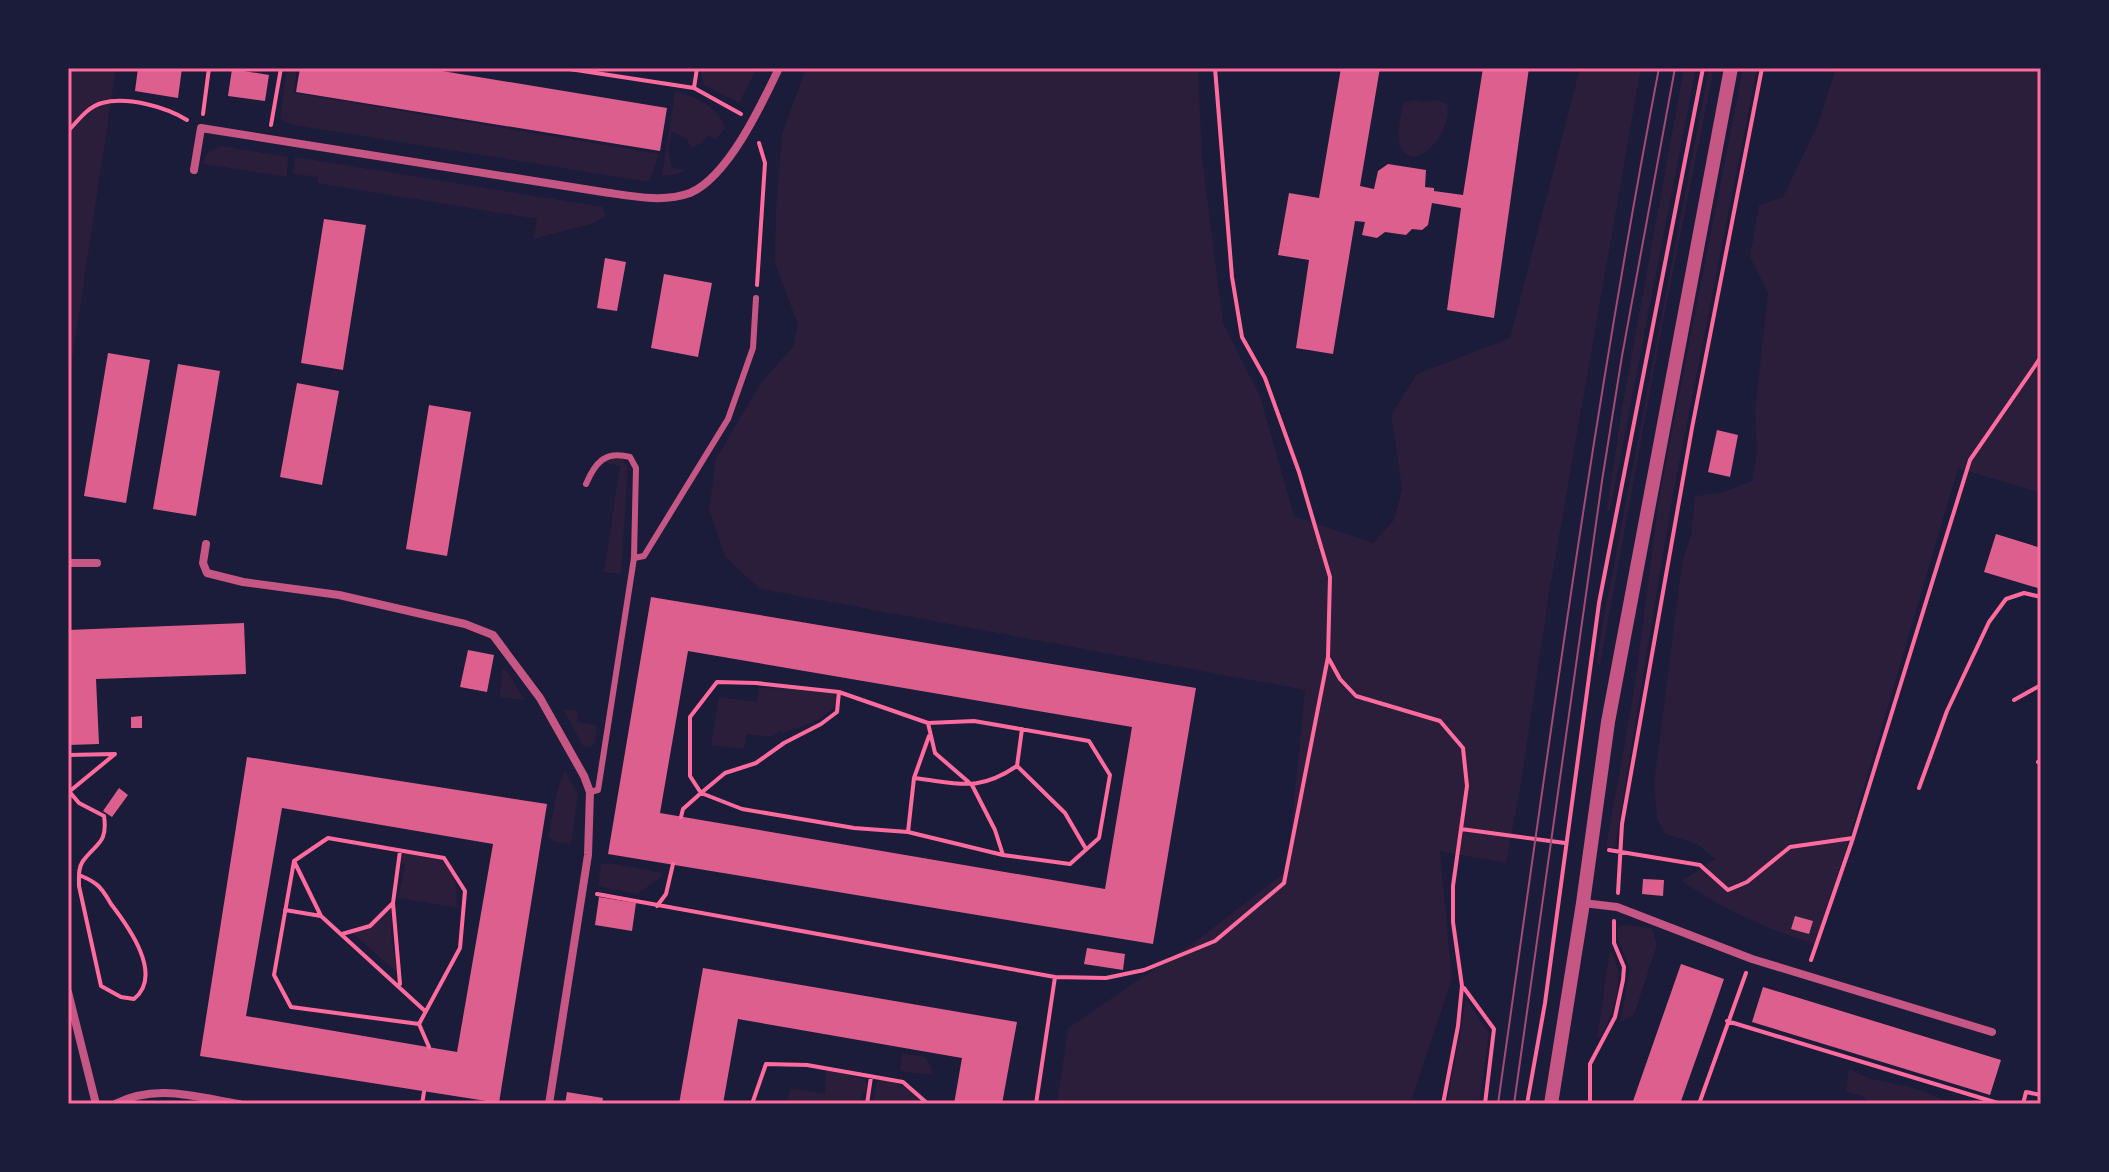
<svg xmlns="http://www.w3.org/2000/svg" width="2109" height="1172" font-family="Ubuntu,sans-serif">
<rect width="100%" height="100%" fill="#1b1b3a"/>
<path fill="#2a1e3b" d="M68,68H116L68,388Z
M287,68H297L294,93L659,154L650,180L644,181L293,125L280,119Z
M700,68H757L739,103L704,85Z
M806,68H1202L1198,70L1202,157L1223,323L1260,396L1294,516L1373,543L1394,520L1402,489L1391,415L1417,374L1510,338L1580,68H1641L1549,594L1521,784L1506,863L1440,851L1452,979L1410,1104H1057L1068,1028L1200,938L1287,871L1305,690L760,589L725,557L709,509L716,459L762,381L793,347L798,325L775,263L776,206L782,134Z
M1684,68H1696L1611,506L1610,510H1607L1622,408Z
M1709,68H1714L1660,337L1600,665L1597,662L1603,622Z
M1743,68H1757L1671,505L1615,848L1606,847L1634,691L1659,498Z
M1836,68H2041V493L1958,468L1844,855L1814,944C1767,929 1722,909 1682,881L1715,859L1697,844L1665,834L1657,819L1654,783L1682,563L1691,534L1695,496L1720,493L1752,481L1757,450L1755,411L1768,293L1750,257L1759,205L1783,197L1818,124Z
M675,92C693,94 721,109 725,128L717,139L707,136L702,143L691,148L687,139L672,131L668,150L672,168L686,170L676,174L662,176Z
M1415,100L1425,102L1437,100L1447,104C1454,127 1420,174 1402,150C1395,141 1401,117 1402,106L1405,102Z
M221,146L288,157L287,177L205,164L203,162L208,152Z
M295,157L603,207L605,216L591,224L533,239L537,219L318,183V177L293,174Z
M618,457L623,459L628,467L621,574L604,572L620,466L603,462L606,458Z
M502,669L507,671L525,700L500,697Z
M759,688C781,689 825,687 840,696C828,722 807,723 782,734L780,731L771,737L747,734L744,749L711,745L719,697L757,702Z
M563,709L578,711L577,722L597,725L595,743L590,748L583,746Z
M565,770L578,795L571,844L553,841L548,837L558,788Z
M402,853C448,860 457,856 457,908L398,898L405,864L401,863Z
M609,863L662,873L660,878L637,894L598,886L601,864Z
M392,902L391,935L397,972L349,930L367,924Z
M1627,925L1652,928L1657,945L1634,1015L1620,1022L1630,969L1618,939V926Z
M1610,950C1627,977 1614,1010 1601,1037L1597,1038Z
M1466,999L1489,1034L1479,1104H1447Z
M902,1053L925,1057L932,1068L931,1075L900,1071Z
M1849,1069L1871,1079L1911,1087L1946,1101L1964,1100L1977,1104H1872L1862,1096L1846,1092Z
M826,1070L866,1079L868,1093L862,1091L860,1104H787L790,1088L825,1094Z
M881,1079C898,1083 913,1087 920,1104H873L876,1084Z"/>
<path fill="#dd5f8e" fill-rule="evenodd" d="M138,68H182L178,98L135,91Z
M300,68H424L667,108L660,151L296,92Z
M1341,68H1380L1360,186L1374,189L1378,171L1388,164L1426,170L1425,187L1434,188V191L1463,195L1483,68H1529L1494,318L1447,310L1461,208L1432,203L1428,225L1422,230L1412,229L1406,235L1385,232L1377,238L1362,235L1365,222L1355,221L1333,354L1296,348L1309,260L1278,255L1289,193L1319,198Z
M232,69L269,75L265,101L228,96Z
M324,219L366,225L343,370L301,363Z
M605,258L626,262L617,311L597,308Z
M664,274L712,283L698,357L651,348Z
M108,353L150,360L126,503L84,496Z
M178,364L220,371L196,516L153,509Z
M297,383L339,391L322,485L280,477Z
M429,405L471,412L447,556L406,549Z
M1717,430L1738,435L1730,477L1708,472Z
M1996,534L2041,548V589L1984,572Z
M651,597L1196,688L1153,944L608,854ZM688,651L1132,727L1105,889L660,813Z
M244,623L246,674L96,679L99,744L68,745V630Z
M468,650L494,655L487,692L460,687Z
M142,716V728H131V717Z
M247,757L547,804L499,1103L200,1056ZM282,808L493,844L457,1052L246,1016Z
M119,788L128,795L112,817L103,811Z
M1643,879L1664,880L1663,896L1642,894Z
M599,897L636,903L632,931L595,925Z
M1795,916L1813,921L1809,934L1791,929Z
M1087,948L1125,954L1123,970L1084,964Z
M1681,964L1724,979L1713,1011L1680,1104H1632Z
M703,968L1017,1022L1002,1104H954L962,1058L738,1019L723,1104H679Z
M1763,987L2001,1060L1990,1095L1752,1022Z
M567,1092L603,1098L602,1104H565Z"/>
<g fill="none" stroke-linecap="round" stroke-linejoin="round">
<path stroke="#ff6b9d" stroke-width="4" d="M563,68L694,88
M697,68L694,88L741,114
M203,114L209,68
M271,125L281,68
M68,131C78,121 87,107 102,103C127,96 166,107 187,120
M757,285L765,163L759,143
M1329,659L1340,679L1356,696L1440,721L1463,748L1467,786L1453,886V922L1462,986L1458,1026L1443,1104
M2014,700L2041,685
M928,723L935,753L972,785L995,830L1003,855
M68,755L115,754L70,791
M2038,762L2041,763
M1017,766L1065,813L1086,849
M914,778C958,783 977,793 1017,766L1022,729
M1919,788L1947,711L1989,622L2006,599L2024,593L2041,597
M68,790L79,803L104,816C108,844 96,843 83,861C78,868 79,877 79,886L101,986L121,997L134,999C164,975 128,926 111,904C107,897 102,888 96,884C91,880 84,877 79,875
M681,817L683,809L701,793L742,809L854,828L908,832L1003,855L1070,864L1099,838L1110,775L1089,741L974,721L928,723L839,692L756,683L717,682L690,717V776L701,793L725,773L756,763L784,743L821,724L837,712L839,692
M1461,829L1565,843
M908,832L914,778L929,736
M328,838L444,858L465,891L460,948L419,1024L291,1007L274,975L294,861Z
M1609,850L1700,865L1728,890L1747,882L1790,847L1853,838
M400,851L393,903L400,984
M295,863L321,916
M1618,893L1622,824L1692,428L1762,68
M597,894L1055,977L1036,1104
M657,906L666,894L673,864
M285,910L321,916L425,1011
M342,934L370,926L393,903
M1811,960L1853,838L1970,460L2041,357
M1055,977L1106,978L1144,970L1215,941L1284,883L1328,657L1330,577L1299,472L1265,378L1242,337L1232,277L1215,68
M1464,988L1494,1029L1485,1104
M1727,1021L2001,1104
M419,1024L429,1047
M422,1104L424,1092
M752,1104L766,1064L807,1065L903,1082L928,1104
M867,1104L871,1077
M1527,1104L1545,1003L1599,603L1703,68
M1590,1104V1064L1615,1017L1623,980L1624,967L1614,943V921
M1699,1104L1746,973
M2023,1104L2026,1092L2041,1095"/>
<path stroke="#c65784" stroke-width="6" d="M586,484C595,463 605,450 630,457L636,468L634,558L598,790L590,792
M634,558L644,556L728,419L753,348L756,298"/>
<path stroke="#c65784" stroke-width="8" d="M194,170L201,128L603,192C631,196 663,203 690,193C728,177 762,104 779,68
M206,544L203,563L207,573L243,582L339,595L465,624L493,635L540,698L584,776L590,792L588,855L549,1104
M68,563H97
M1583,903L1617,907L1752,959L1992,1032
M68,992L96,1104
M115,1104C155,1083 197,1097 239,1104"/>
<path stroke="#c65784" stroke-width="14" d="M1551,1104L1583,903L1608,722L1731,68"/>
<path stroke="#a44b75" stroke-width="2" d="M1498,1104C1547,758 1593,412 1659,68
M1514,1104L1602,481L1622,356L1675,68"/>
</g>
<rect width="2109" height="1172" fill="none" stroke="#1b1b3a" stroke-width="140"/>
<rect x="70" y="70" width="1969" height="1032" fill="none" stroke="#ff6b9d" stroke-width="3"/>
</svg>
